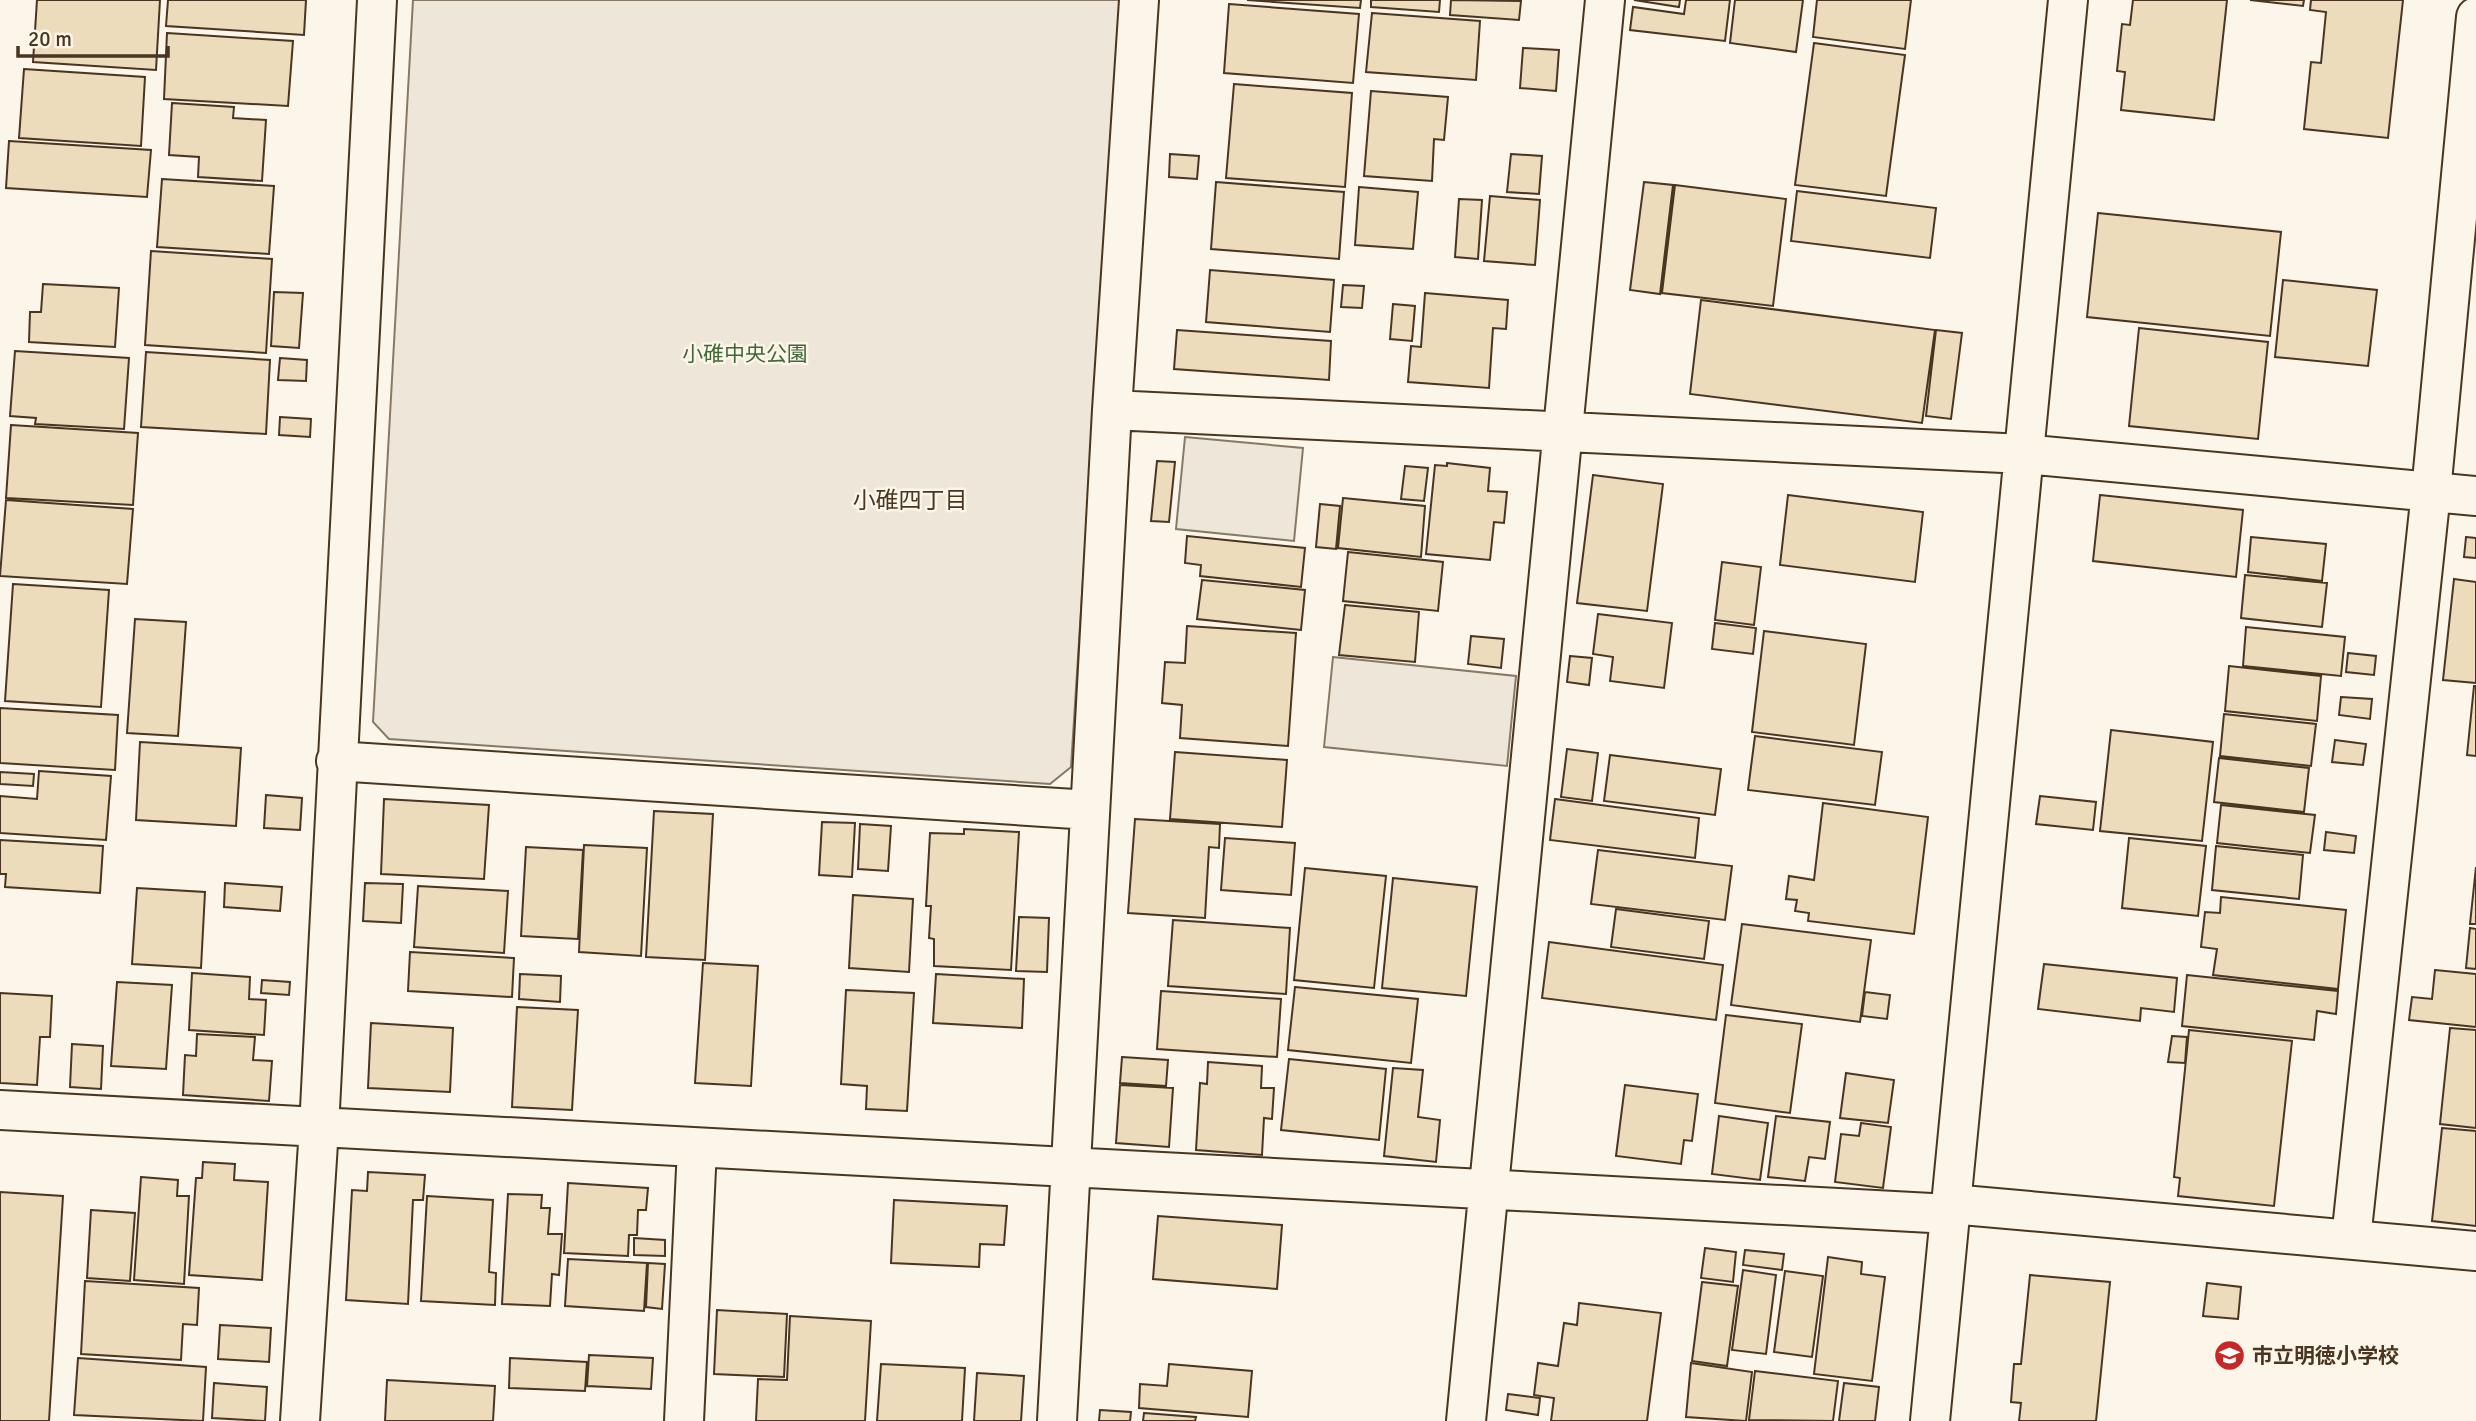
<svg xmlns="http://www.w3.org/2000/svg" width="2476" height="1421" font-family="Signika,'Noto Sans JP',sans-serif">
<rect width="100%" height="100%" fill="#fbf6e9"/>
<path fill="#ede6d9" stroke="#887966" stroke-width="2" d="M413,0H1120L1071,767L1050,784L389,739L373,722Z
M1185,437L1303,448L1294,541L1176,529Z
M1333,657L1516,676L1507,766L1324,747Z"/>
<path fill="#ecdcbc" stroke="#4a3520" stroke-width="2" d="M37,0H160L156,70L33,62Z
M168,0H306L304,35L166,26Z
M1247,0H1361L1360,8Z
M1371,0H1440L1439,12L1371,7Z
M1451,0L1521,1L1519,20L1450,15Z
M1634,0H1680L1679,7Z
M1686,0H1730L1725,41L1630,30L1633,7L1684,14Z
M1735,0H1803L1796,52L1730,43Z
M1817,0H1911L1905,49L1813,37Z
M2133,0H2227L2214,120L2121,110L2125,72L2117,71L2122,24L2130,25Z
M2250,0H2304L2303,6Z
M2311,0H2403L2388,138L2304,129L2311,62L2321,63L2326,12L2310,10Z
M1229,4L1359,14L1353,83L1224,73Z
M1372,13L1480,21L1476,80L1366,72Z
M167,33L293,41L288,106L164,99Z
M1814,43L1905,55L1886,196L1795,185Z
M1523,48L1559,50L1556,91L1520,88Z
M24,69L145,77L141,146L19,138Z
M1234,84L1352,93L1345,187L1226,178Z
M1371,91L1448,97L1444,140L1434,139L1432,181L1364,176Z
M172,103L234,107L233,118L266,120L262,181L198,177L199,157L169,155Z
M9,141L151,150L147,197L6,188Z
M1170,154L1199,156L1197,179L1169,177Z
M1511,154L1542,156L1539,194L1507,192Z
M162,179L274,186L269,254L157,247Z
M1216,182L1344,192L1339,259L1211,249Z
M1644,182L1673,185L1660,294L1630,290Z
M1675,185L1786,199L1773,306L1662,293Z
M1359,187L1418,192L1413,249L1355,245Z
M1797,191L1936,208L1930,258L1791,241Z
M1490,196L1540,200L1535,265L1484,261Z
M1459,199L1482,200L1478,259L1455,257Z
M2098,213L2281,232L2270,336L2087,317Z
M151,251L272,259L266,353L145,345Z
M1210,270L1334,280L1330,332L1206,322Z
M2283,280L2377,290L2368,366L2275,357Z
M43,284L119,288L115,347L29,342L30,312H41Z
M1343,285L1364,286L1362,308L1341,307Z
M274,292L303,293L299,348L271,346Z
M1425,293L1508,300L1506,329L1493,328L1489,388L1408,382L1411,346L1421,347Z
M1701,300L1935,330L1922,423L1690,394Z
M1393,304L1415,306L1412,341L1390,339Z
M2139,328L2268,342L2258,439L2129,426Z
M1177,330L1331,341L1329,380L1174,369Z
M1936,330L1962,333L1951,419L1926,416Z
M15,351L129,358L124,429L35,424L36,418L10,416Z
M146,352L270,360L266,434L141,427Z
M280,358L307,360L306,381L278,380Z
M280,417L311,419L310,437L279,435Z
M11,425L138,433L133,505L6,498Z
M1157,461L1175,462L1169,522L1151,521Z
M1447,463L1490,468L1488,491L1507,492L1504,523L1494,522L1490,560L1426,554L1435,465L1447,466Z
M1405,466L1428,468L1424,501L1401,499Z
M1593,475L1663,484L1647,611L1577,603Z
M1788,495L1923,512L1915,582L1780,565Z
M2100,495L2243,510L2236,577L2093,561Z
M1343,498L1425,506L1421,557L1338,548Z
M6,500L133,509L127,584L0,576Z
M1320,504L1340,506L1336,549L1316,547Z
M1187,536L1305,548L1301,587L1200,576L1201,565L1185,563Z
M2251,537L2326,544L2322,581L2248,572Z
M2466,537L2476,538V558L2464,557Z
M1348,552L1443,562L1438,611L1343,601Z
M1722,562L1761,567L1754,625L1715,620Z
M2245,575L2327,583L2322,627L2241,618Z
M2454,579L2476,582V683L2443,680Z
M1202,580L1305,590L1301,630L1197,619Z
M13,584L109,590L101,707L5,701Z
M1345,605L1419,612L1415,662L1339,655Z
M1598,614L1672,623L1664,688L1610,681L1613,657L1593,654Z
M135,619L186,622L178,736L127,733Z
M1715,623L1756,628L1753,654L1712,649Z
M1187,626L1296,633L1288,746L1180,738L1182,705L1162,703L1165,662L1185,663Z
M2246,627L2345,637L2341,676L2243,666Z
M1764,631L1866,644L1854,745L1752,732Z
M1471,636L1504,639L1501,668L1468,664Z
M2348,653L2376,656L2374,675L2346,672Z
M1570,656L1592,658L1589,685L1567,682Z
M2229,666L2321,676L2317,721L2225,711Z
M2474,686H2476V756L2467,755Z
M2341,697L2372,699L2370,719L2339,715Z
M0,708L118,715L115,770L0,763Z
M2224,714L2316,724L2311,766L2220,756Z
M2111,730L2213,742L2202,841L2100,831Z
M1755,736L1882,752L1875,805L1748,790Z
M2335,740L2366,744L2363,765L2332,762Z
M140,742L241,748L236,826L136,820Z
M1567,749L1598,753L1592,801L1561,797Z
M1175,752L1287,760L1282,827L1170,819Z
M1610,755L1721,769L1715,815L1604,801Z
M2219,758L2309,768L2304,812L2214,802Z
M39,771L111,776L106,840L0,833V796L37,799Z
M0,772L34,774L33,786L0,784Z
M266,795L302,798L300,830L264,828Z
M2040,796L2096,802L2093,830L2036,824Z
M384,799L489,805L484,879L381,874Z
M1555,799L1699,818L1695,858L1550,840Z
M1823,803L1928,817L1914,934L1808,921L1809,913L1795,911L1797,900L1786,899L1789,876L1814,880Z
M2221,805L2315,815L2310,853L2217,843Z
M654,811L713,814L705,960L646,957Z
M1135,819L1220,824L1219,848L1209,847L1205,918L1128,913Z
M822,822L855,823L852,877L819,875Z
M860,824L891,826L888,871L858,869Z
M964,829L1019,832L1011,970L934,966V939L929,938L931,906H926L930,833L964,834Z
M2326,832L2356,836L2354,853L2324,850Z
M1225,838L1295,843L1291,895L1221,890Z
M2129,838L2206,846L2198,916L2122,908Z
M0,840L103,846L100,893L5,887L6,874H0Z
M584,845L647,848L641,956L579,952Z
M2216,846L2303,855L2299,899L2212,890Z
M526,847L583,850L578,939L521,936Z
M1598,850L1732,866L1725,920L1591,904Z
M2476,867V924H2470Z
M1305,868L1386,876L1374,988L1294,980Z
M1393,878L1477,887L1466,996L1382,988Z
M225,883L282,887L280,911L224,907Z
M365,883L403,884L401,923L363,921Z
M418,886L508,891L504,953L414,947Z
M137,888L205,892L201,968L132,964Z
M853,895L913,899L909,972L849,968Z
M2221,897L2346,910L2338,989L2213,975L2217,949L2201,947L2205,912L2220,913Z
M1616,909L1709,921L1704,959L1611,947Z
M1019,917L1049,918L1047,972L1016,971Z
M1173,920L1290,928L1286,994L1168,986Z
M1742,924L1871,940L1860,1022L1731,1005Z
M2470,928L2476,929V969L2466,968Z
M1549,942L1723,965L1716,1020L1542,998Z
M410,952L514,958L512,997L408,991Z
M703,963L758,966L751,1086L695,1083Z
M2044,964L2177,978L2174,1012L2141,1008L2140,1021L2038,1009Z
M2435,970L2476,974V1027L2409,1020L2412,997L2432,999Z
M192,973L250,977L249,999L266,1000L264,1035L189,1030Z
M520,974L561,976L560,1002L519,999Z
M936,974L1024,979L1022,1028L933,1023Z
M2187,975L2338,991L2336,1014L2317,1011L2314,1040L2182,1026Z
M262,980L290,982L289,995L261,993Z
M117,982L172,985L166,1069L111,1066Z
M1295,987L1418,999L1411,1063L1288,1050Z
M846,990L914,993L907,1111L866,1109L867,1086L841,1084Z
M1161,991L1281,999L1277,1057L1157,1049Z
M1865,992L1890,995L1887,1019L1862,1016Z
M0,993L52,996L50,1037H40L37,1085L0,1083Z
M517,1007L578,1010L572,1110L512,1107Z
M1726,1015L1802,1024L1790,1113L1715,1103Z
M371,1023L453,1028L450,1092L368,1088Z
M2450,1028L2476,1030V1128L2440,1124Z
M2189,1030L2292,1041L2274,1206L2178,1196L2180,1178L2174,1177Z
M197,1034L255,1037L253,1060L272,1061L269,1101L183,1095L185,1055L196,1056Z
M2172,1036L2187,1037L2185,1063L2168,1062Z
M72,1044L103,1046L101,1089L70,1087Z
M1122,1057L1168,1060L1166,1086L1120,1083Z
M1289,1059L1386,1069L1379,1140L1281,1130Z
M1208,1062L1262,1066L1261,1088H1274L1272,1119L1264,1118L1262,1155L1196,1150L1200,1083L1207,1084Z
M1393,1068L1423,1070L1418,1117L1440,1120L1436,1162L1384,1156Z
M1846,1073L1894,1080L1888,1123L1840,1118Z
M1120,1085L1173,1088L1169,1147L1116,1143Z
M1625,1085L1698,1094L1692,1141L1684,1140L1681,1164L1616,1156Z
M1719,1116L1768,1123L1760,1180L1712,1174Z
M1776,1116L1830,1122L1825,1159L1809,1157L1805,1181L1768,1177Z
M1861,1123L1891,1127L1883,1188L1835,1182L1841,1134L1859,1136Z
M2442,1128L2476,1131V1226L2432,1221Z
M203,1162L235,1164L234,1180L268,1182L262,1280L189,1275L196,1178H202Z
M368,1172L425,1175L423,1200H413L408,1304L346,1300L352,1190L367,1191Z
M141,1177L178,1180L177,1196H189L184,1284L134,1280Z
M568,1183L648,1188L646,1210H638L637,1235H629L628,1256L564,1253Z
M0,1192L63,1196L49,1421H0Z
M508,1194L542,1195L541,1208H550L548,1234H562L559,1275L552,1274L550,1306L502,1304Z
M427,1196L493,1200L489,1272L496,1273L495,1305L421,1301Z
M894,1200L1007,1206L1004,1245L980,1244L979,1267L891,1263Z
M91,1210L135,1213L130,1281L87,1278Z
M1158,1216L1282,1225L1277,1289L1153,1279Z
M634,1238L665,1240V1256L634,1255Z
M1705,1248L1736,1252L1733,1282L1701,1278Z
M1745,1250L1784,1254L1782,1270L1743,1265Z
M1828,1257L1862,1262L1861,1274L1885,1277L1872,1381L1814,1374Z
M568,1259L647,1263L644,1311L565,1306Z
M648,1263L665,1264L662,1309L646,1307Z
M1743,1270L1776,1275L1766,1354L1732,1350Z
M1785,1271L1823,1276L1812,1357L1774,1352Z
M2030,1275L2110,1282L2096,1421H2019L2021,1403L2011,1402L2014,1364H2021Z
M85,1281L199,1288L197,1325L183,1324L181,1360L81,1354Z
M1702,1282L1738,1286L1727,1366L1692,1361Z
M2207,1283L2241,1287L2238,1319L2203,1316Z
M1579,1303L1661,1313L1647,1421H1551L1554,1398L1534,1395L1538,1363L1558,1366L1564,1323L1577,1325Z
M717,1310L787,1314L784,1377L714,1374Z
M790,1316L871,1321L865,1421H756L758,1379L787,1380Z
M220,1325L271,1328L269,1362L218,1359Z
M589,1355L653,1358L651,1389L587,1386Z
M78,1358L206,1367L203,1421L74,1415Z
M510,1358L587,1362L585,1391L509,1388Z
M1691,1363L1752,1372L1746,1421L1686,1417Z
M881,1364L965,1368L962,1421H877Z
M1169,1364L1252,1371L1248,1417L1139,1408L1140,1384L1167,1386Z
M1755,1371L1838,1381L1833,1421L1749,1420Z
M977,1373L1024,1376L1021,1421H974Z
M387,1380L495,1386L493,1421H385Z
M214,1383L267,1387L265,1421L212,1418Z
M1844,1383L1879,1387L1875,1421H1839Z
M1508,1394L1540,1398L1538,1415L1506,1410Z
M1100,1410L1131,1412L1130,1421H1099Z
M1144,1413L1196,1417L1195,1421H1143Z"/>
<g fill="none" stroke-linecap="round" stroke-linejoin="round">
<defs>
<path id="minor" d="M1112,410L2024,454L2476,496
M336,761L1090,810
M0,1110L1950,1214
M1951,1204L2476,1251
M2351,1239L2431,492L2476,17
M300,1421L319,1128L377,0
M684,1421L697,1148
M1057,1421L1112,410L1139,0
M1466,1421L1605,0
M1930,1421L2068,0"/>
</defs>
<use href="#minor" stroke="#4a3520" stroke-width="42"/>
<use href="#minor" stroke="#fbf6e9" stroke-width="38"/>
</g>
<defs>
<symbol id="school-disc" viewBox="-11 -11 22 22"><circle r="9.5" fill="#c62828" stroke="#fbf6e9"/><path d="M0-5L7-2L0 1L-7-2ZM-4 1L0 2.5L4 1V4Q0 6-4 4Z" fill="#fff"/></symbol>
</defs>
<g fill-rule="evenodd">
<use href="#school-disc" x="2212" y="1338" width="35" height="35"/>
</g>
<g text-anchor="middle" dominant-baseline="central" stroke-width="5" stroke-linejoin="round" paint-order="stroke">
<g font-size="21" fill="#436837" stroke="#fbf6e9">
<text x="745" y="354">小碓中央公園</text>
</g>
<g font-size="21" font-weight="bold" fill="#4a3520" stroke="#fbf6e9" text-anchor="start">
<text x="2252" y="1356">市立明徳小学校</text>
</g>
<g font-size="23" fill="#4a3520" stroke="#fbf6e9">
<text x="910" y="500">小碓四丁目</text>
</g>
</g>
<path d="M18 46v10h150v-10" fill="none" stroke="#4a3520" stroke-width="3.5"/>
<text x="28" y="46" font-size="21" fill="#4a3520" stroke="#fbf6e9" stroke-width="5" paint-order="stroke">20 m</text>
</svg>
